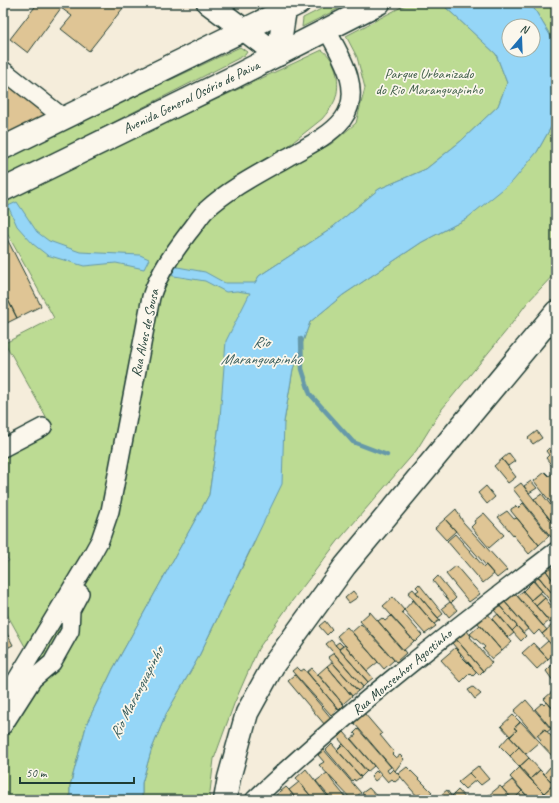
<svg xmlns="http://www.w3.org/2000/svg" width="559" height="803" font-family="Caveat,sans-serif">
<rect width="100%" height="100%" fill="#f5eddb"/>
<filter id="ink" filterUnits="userSpaceOnUse"><feTurbulence type="fractalNoise" baseFrequency=".025" numOctaves="2"/><feDisplacementMap in="SourceGraphic" scale="8" xChannelSelector="R" yChannelSelector="G"/><feConvolveMatrix kernelMatrix="1 2 1 2 8 2 1 2 1" color-interpolation-filters="sRGB"/></filter>
<g filter="url(#ink)">
<path fill="#bcdb93" stroke="#6e8c64" d="M333,3H350L302,27L303,18Z
M409,3H441L496,54L507,83L498,106L461,141L426,169L379,189L328,231L259,276L255,284L220,418L209,495L113,669L87,723L70,786V800H3V716L97,561L157,298L172,266L210,215L239,193L331,144L356,123L365,88L357,57L346,36Z
M528,3H556V45L535,10Z
M240,47L247,52L245,55L3,179V159Z
M322,50C337,60 341,84 335,100C332,107 327,113 322,119L264,165L160,262L100,524L84,556L27,650L3,607V564L9,561L3,552V455L53,429L5,343L54,318L3,226V201L76,165Z
M556,118V272L527,303L507,330L442,409L416,451L338,541L292,601L258,649L234,704L214,759L209,800H142V783L151,751L166,714L198,658L254,543L284,422L293,369L310,322L343,295L422,242L466,219L537,152Z"/>
<path fill="#95d6f7" stroke="#6699a9" fill-rule="evenodd" d="M441,3H528L535,10L556,45V118L537,152L513,181L466,219L422,242L343,295L310,322L293,369L284,422L282,484L198,658L166,714L151,751L142,783V800H70V786L87,723L113,669L209,495L220,418L226,341L250,293L237,291L226,292L205,281L168,275L172,266L205,272L225,283H255L259,276L328,231L379,189L426,169L461,141L498,106L507,83L496,54ZM509,26H533V50H509Z
M17,202L37,232L49,241L80,252L140,255L149,259L144,269L116,263L84,266L47,255L33,244L17,226L8,206Z"/>
<g fill="none" stroke-linecap="round" stroke-linejoin="round">
<path stroke="#6699a9" stroke-width="4.5" d="M301,339L302,369L310,394L353,442L387,455"/>
</g>
<path fill="#dfc595" stroke="#1f3d34" d="M38,3H127L89,51L61,29L72,16L61,8L28,53L10,39Z
M3,77L51,114L3,137Z
M3,231L41,306L17,318L3,290Z
M3,290L17,318L3,325Z
M537,431L542,438L533,444L528,438Z
M549,448L556,457V471L546,458L549,455L546,451Z
M509,453L515,461L508,466L502,459Z
M502,459L516,477L508,483L494,466Z
M553,467L556,471V509L534,481L545,472L549,476L554,472L551,468Z
M531,481L537,488L529,493L524,486Z
M521,483L556,527V533L551,537L513,489Z
M486,486L495,497L487,504L478,493Z
M542,494L556,512V527L534,499Z
M523,503L549,536L539,545L511,511V509L516,506L518,508Z
M456,509L463,522L507,570L497,578L445,519Z
M507,511L514,519L517,518L539,545L529,554L498,517Z
M484,513L504,535L489,548L471,527L475,523L474,521Z
M445,519L456,531L446,540L435,528Z
M455,534L484,567L486,565L494,574L483,583L447,541Z
M551,565L556,573V585L545,569Z
M456,566L480,594L469,602L446,574Z
M545,569L556,585V598L537,575Z
M438,576L456,598L451,603L433,581Z
M539,577L556,598V604L554,602L552,603L534,581Z
M533,581L542,591L531,600L523,591Z
M419,584L443,614L438,618L416,592L419,590L416,587Z
M413,589L440,620L434,624L408,593Z
M353,591L358,597L349,603L345,598Z
M523,591L549,621L543,626L517,596Z
M540,592L545,598L536,606L531,600Z
M515,593L547,630L542,634L539,630L534,635L504,601Z
M393,597L404,610L402,612L422,635L415,642L383,606Z
M545,598L556,612V617L550,623L536,606Z
M413,600L436,626L425,634L404,610Z
M504,601L528,629L523,633L499,605Z
M450,602L457,610L449,617L442,608Z
M499,605L517,626L512,631L494,610Z
M370,612L406,653L396,662L360,621Z
M487,613L512,642L502,651L477,622Z
M498,614L514,633L508,638L492,619Z
M391,616L414,641L403,651L378,621L382,618L385,621Z
M325,621L332,630L327,635L319,626Z
M361,624L394,660L384,669L352,632Z
M480,625L502,651L492,659L483,649L485,647L470,634Z
M552,625L556,629V650L542,634Z
M3,626L13,645L3,650Z
M517,626L526,636L521,641L512,631Z
M347,627L378,662L367,671L337,636Z
M467,631L471,636L470,637L492,663L483,671L456,639Z
M456,639L483,671L479,675L452,643Z
M331,640L368,682L363,687L326,644Z
M548,641L556,650V652L548,659L539,649Z
M339,642L343,646L339,649L335,645Z
M533,643L548,659L537,669L522,653Z
M345,645L373,678L368,682L339,649Z
M455,648L461,654L460,655L477,672L473,676L470,673L461,682L441,660Z
M334,653L363,687L358,691L328,657Z
M332,662L358,691L352,696L327,666Z
M552,665L556,670V685L546,671Z
M327,666L352,696L343,704L318,674Z
M297,667L301,671L304,669L338,709L331,715L292,671Z
M312,668L344,705L339,710L307,672Z
M295,675L332,719L325,725L288,681Z
M473,687L481,694L475,699L468,690Z
M554,690L556,692V712L544,699Z
M526,700L551,729L547,732L545,729L536,737L514,711Z
M547,702L556,712V734L535,709L542,703L544,705Z
M364,713L382,734L380,735L394,752L392,754L396,758L400,755L404,759L395,771L354,723Z
M513,715L520,722L514,728L517,730L510,736L501,726Z
M521,722L540,742L526,754L510,737L517,730L514,728Z
M358,729L391,767L387,770L389,773L393,769L401,777L395,782L392,779L388,782L351,739L356,735L354,733Z
M545,729L556,742V760L539,742L541,740L537,735Z
M344,732L374,766L367,772L338,738Z
M509,736L519,747L510,756L500,746Z
M332,744L361,777L355,781L354,779L352,781L326,750Z
M343,744L367,771L361,777L337,750Z
M519,747L529,758L519,767L510,756Z
M324,750L361,793L352,800L319,765L324,762L318,755Z
M529,758L540,770L530,779L519,767Z
M478,766L489,779L481,785L469,773Z
M407,767L432,792L425,798L421,794L417,796L398,774Z
M520,767L538,787L551,800H531L510,777Z
M550,767L556,774V787L544,774Z
M306,769L327,796L328,795L332,800H314L296,778Z
M540,770L554,784L544,793L530,779Z
M376,771L381,776L375,781L371,776Z
M327,773L333,782L348,800H332L316,781Z
M469,773L476,780L465,789L458,782Z
M512,780L522,791L513,800L502,788Z
M299,782L314,800H297L289,790Z
M554,784L556,787V800H551L544,793Z
M500,786L502,788L513,800H494L489,795Z
M286,787L289,790L297,800H278L275,796Z
M369,788L380,800H367L362,793Z
M447,790L454,800H439L437,798Z
M458,790L467,800H456L452,796Z
M522,791L527,796L525,798L526,799L528,797L531,800H513Z"/>
<g fill="none" stroke-linecap="round" stroke-linejoin="round">
<defs>
<path id="street" d="M3,70L65,119
M3,448L43,427
M3,702L90,558L100,540L110,511L151,297C159,272 174,252 189,232C195,225 200,216 206,210C230,188 260,173 288,157C306,147 330,136 343,119C364,90 340,54 326,29
M3,726L33,679L52,663L70,631L71,610L80,593
M254,800C348,710 452,630 556,551"/>
<path id="secondary" d="M208,3L278,55L286,3
M225,800L229,778L247,713L274,664L345,566L556,312"/>
<path id="primary" d="M3,148L299,3
M3,190L234,77L379,3"/>
</defs>
<use href="#street" stroke="#1f3d34" stroke-width="20"/>
<use href="#secondary" stroke="#1f3d34" stroke-width="25"/>
<use href="#primary" stroke="#1f3d34" stroke-width="25"/>
<use href="#street" stroke="#fbf7ec" stroke-width="17"/>
<use href="#secondary" stroke="#fbf7ec" stroke-width="22"/>
<use href="#primary" stroke="#fbf7ec" stroke-width="22"/>
</g>
</g>
<g text-anchor="middle" dominant-baseline="central" stroke-width="3.5" stroke-linejoin="round" paint-order="stroke">
<g font-size="14" fill="#3e5d47" stroke="#fbf7ec">
<text x="429" y="73">Parque Urbanizado<tspan x="429" dy="16">do Rio Maranguapinho</tspan></text>
</g>
<g font-size="14" fill="#1f3d34" stroke="#fbf7ec">
<text transform="translate(191 97) rotate(-26)">Avenida General Osório de Paiva</text>
<text transform="translate(145 333) rotate(-78)">Rua Alves de Sousa</text>
<text transform="translate(402 672) rotate(-40)">Rua Monsenhor Agostinho</text>
</g>
<g font-size="15" font-style="italic" fill="#375c5b" stroke="#fbf7ec">
<text x="261" y="342">Rio<tspan x="261" dy="17">Maranguapinho</tspan></text>
<text transform="translate(137 693) rotate(-63)">Rio Maranguapinho</text>
</g>
</g>
<rect width="559" height="803" fill="none" stroke="#fbf7ec" stroke-width="16"/>
<rect x="8" y="8" width="543" height="787" fill="none" stroke="#1f3d34" stroke-width="1.5" filter="url(#ink)"/>
<g transform="translate(521 38) rotate(19)"><circle r="19" fill="#fbf7ec" stroke="#a3ada2"/>
<path d="M0-3L7 15L0 10L-7 15Z" fill="#1f6fb2"/>
<text y="-6" font-size="11" font-weight="bold" text-anchor="middle" fill="#1f3d34">N</text>
</g>
<path d="M20 777v6h114v-6" fill="none" stroke="#1f3d34" stroke-width="2"/>
<text x="26" y="777" font-size="12" fill="#1f3d34" stroke="#fbf7ec" stroke-width="3" paint-order="stroke">50 m</text>
</svg>
